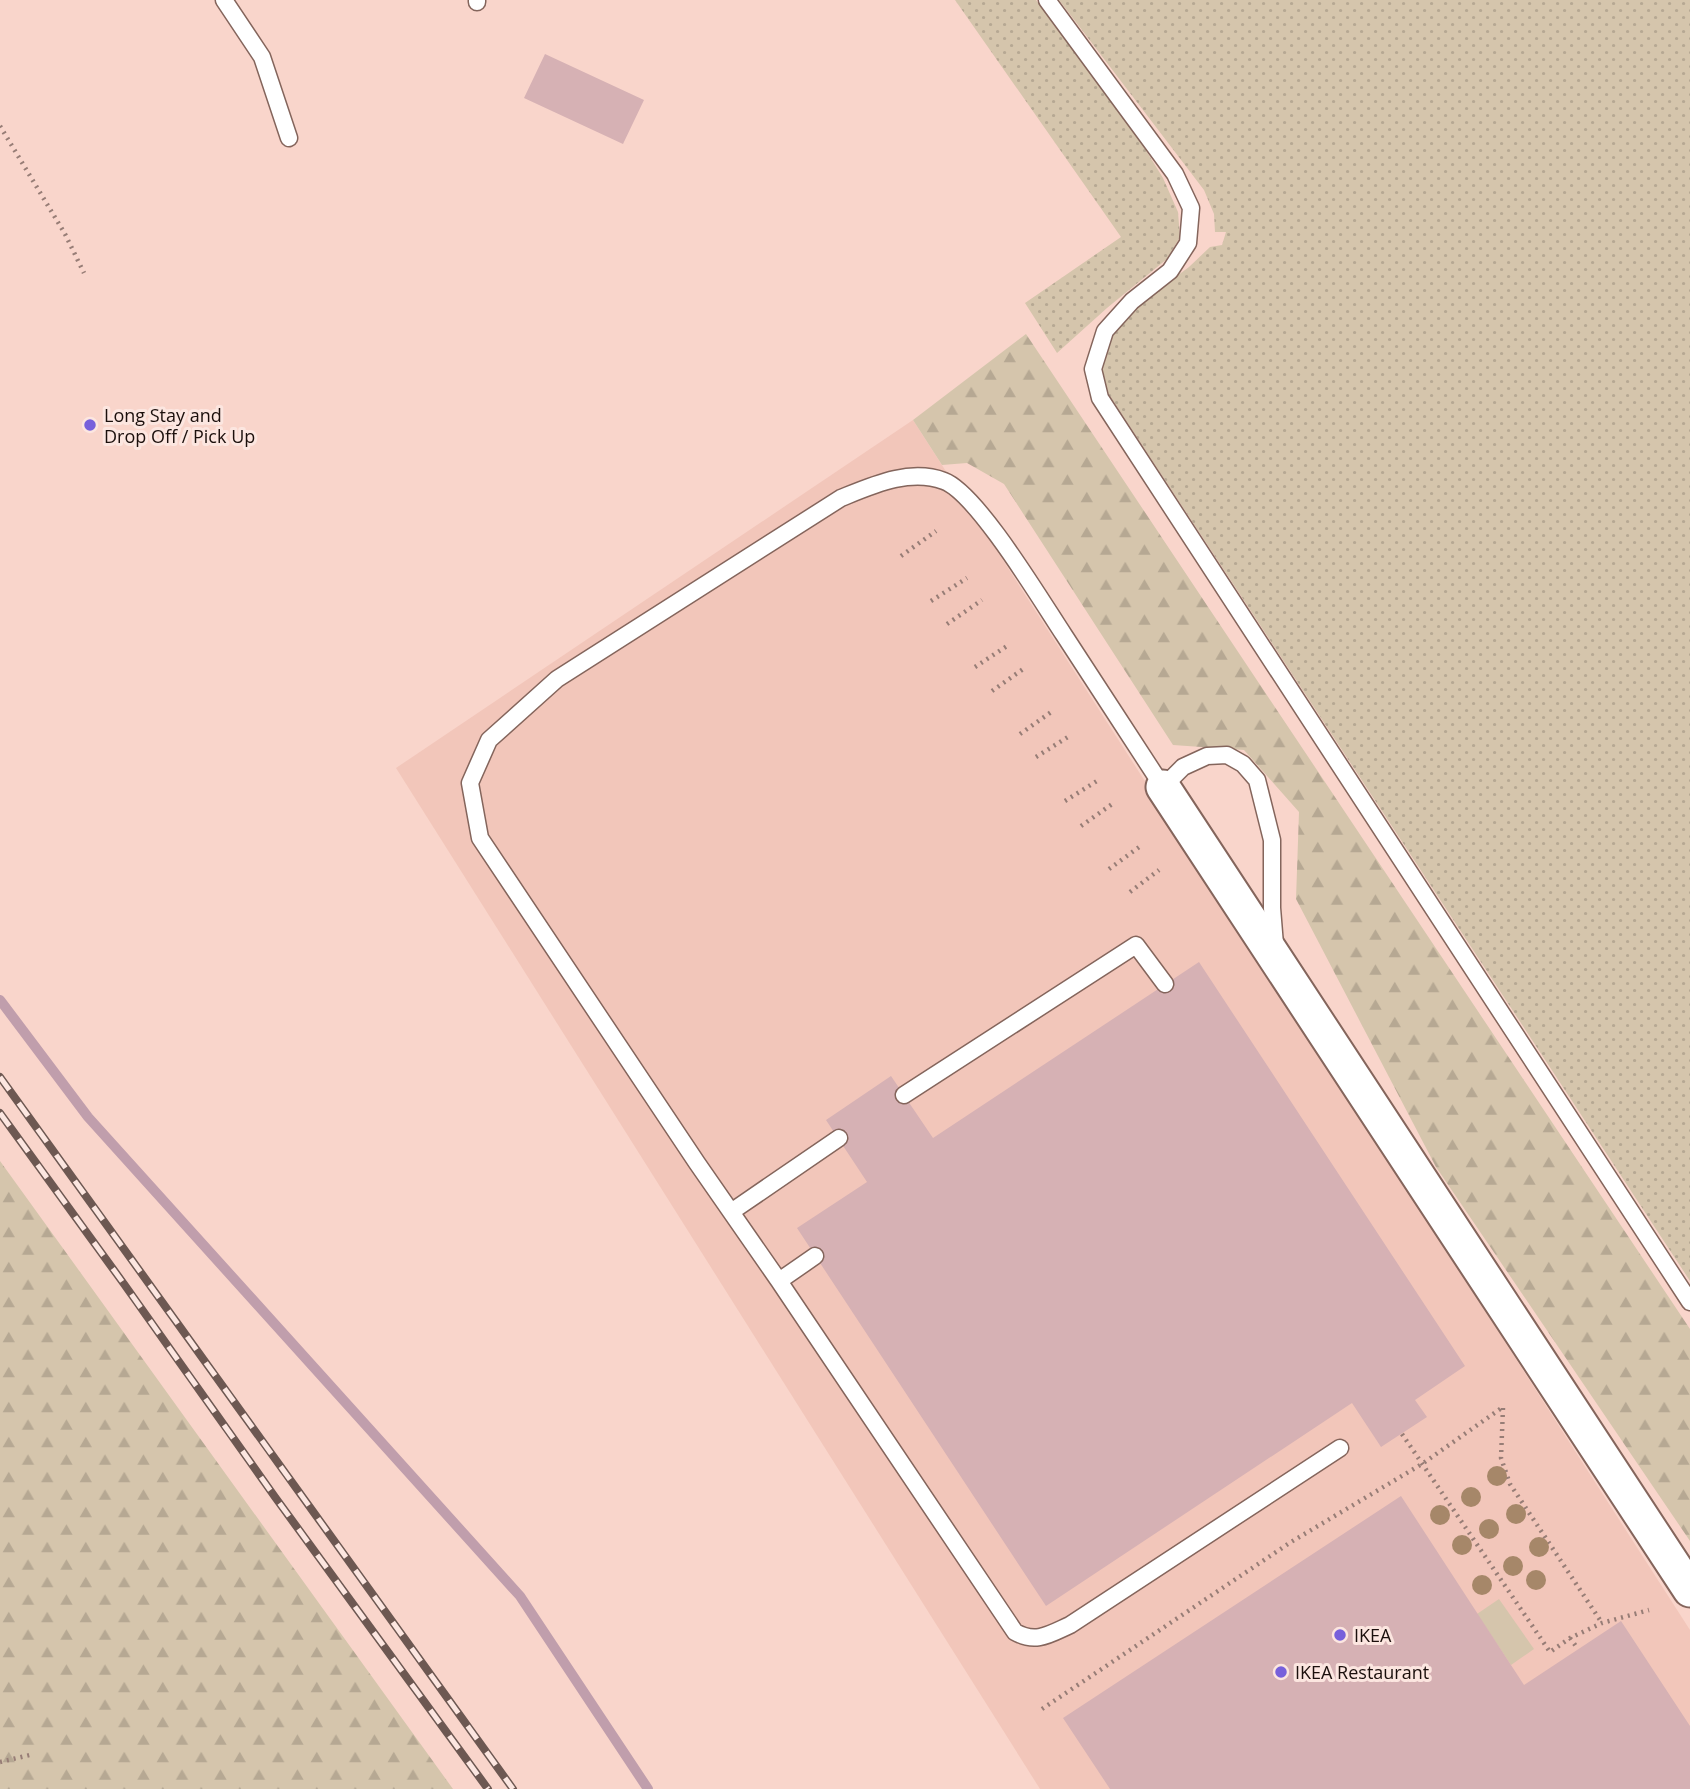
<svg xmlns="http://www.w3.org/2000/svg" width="1690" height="1789" font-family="'Open Sans',sans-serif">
<defs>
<pattern id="grass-dots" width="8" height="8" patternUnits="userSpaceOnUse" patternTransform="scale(1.75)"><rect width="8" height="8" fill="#d5c5ac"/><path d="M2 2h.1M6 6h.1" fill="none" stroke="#b6a893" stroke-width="1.8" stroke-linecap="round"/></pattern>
<pattern id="forest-firs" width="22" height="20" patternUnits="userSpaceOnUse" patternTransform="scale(1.75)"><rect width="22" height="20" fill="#d5c5ac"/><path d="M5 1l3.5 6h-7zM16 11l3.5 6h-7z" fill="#b6a893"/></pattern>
</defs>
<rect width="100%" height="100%" fill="#f9d5cb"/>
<path fill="#f2c6ba" d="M913,420L1690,1630V1789H1040L396,768Z"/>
<path fill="url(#grass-dots)" d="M955,0H1036L1134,131L1163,178L1178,212L1180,237L1167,259L1107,308L1057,353L1025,303L1121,237Z
M1059,0H1690V1281L1104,387L1101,362L1110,334L1134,308L1189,267L1210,247L1222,245L1226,232H1215L1214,214L1204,190Z"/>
<path fill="url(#forest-firs)" d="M1026,334L1690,1329V1541L1436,1167L1296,899L1299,812L1244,750L1173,745L1004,484L967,463L942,465L913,420Z
M0,1161L453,1789H0Z"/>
<path fill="#d5c5ac" d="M1499,1599L1534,1649L1511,1665L1477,1614Z"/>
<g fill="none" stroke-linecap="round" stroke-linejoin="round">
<path stroke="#c09eac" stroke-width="10" d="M0,1000L88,1117L520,1596L648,1789"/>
</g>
<path fill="#d6b1b4" d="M545,54L644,100L623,144L524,98Z
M1199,962L1465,1366L1415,1400L1427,1417L1381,1447L1352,1403L1046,1606L797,1228L867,1182L826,1120L891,1076L933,1138Z
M1401,1496L1524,1685L1621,1621L1690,1726V1789H1110L1063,1718Z"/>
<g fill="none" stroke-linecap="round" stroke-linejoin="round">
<defs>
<path id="service" d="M224,0L262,57L289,138
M477,0V2
M1047,0L1175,174L1191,208L1188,243L1170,271L1132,301L1105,331L1093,369L1100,398L1690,1302
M1275,945L1272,908V840L1257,780L1243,764L1227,755L1207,756L1183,767L1163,787C1130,736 1097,686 1064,635C1042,602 977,493 944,481C910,468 873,485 841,498L557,679L489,740L470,783L480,838L697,1163L779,1281L1015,1632C1036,1644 1050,1634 1070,1625L1340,1448
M904,1095L1136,945L1165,984
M731,1212L839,1138
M779,1281L815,1256"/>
<path id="minor" d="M1163,787L1690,1590"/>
</defs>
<use href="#service" stroke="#84655c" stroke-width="19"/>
<use href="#minor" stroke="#84655c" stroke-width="37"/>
<path stroke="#977d76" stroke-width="4.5" stroke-dasharray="2 5" stroke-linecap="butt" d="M0,126L65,234L84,273
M901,556L936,531
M931,601L967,578
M947,624L982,600
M975,667L1010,644
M992,691L1026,667
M1020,734L1054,710
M1036,757L1071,735
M1065,801L1100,779
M1081,826L1115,802
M1109,869L1142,845
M1130,892L1159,870
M1503,1408L1501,1458L1510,1484L1602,1623
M1402,1434L1550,1652L1570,1638L1602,1623L1649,1610
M1570,1638L1578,1649
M1042,1709L1291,1542L1422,1464L1503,1407
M0,1762L34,1754"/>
<use href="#service" stroke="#fff" stroke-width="16"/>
<use href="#minor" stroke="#fff" stroke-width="33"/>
<defs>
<path id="rail" d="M0,1077L513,1789
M0,1113L124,1284L275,1497L488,1789"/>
</defs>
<use href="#rail" stroke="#6d5852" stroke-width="8"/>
<use href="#rail" stroke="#fce6e0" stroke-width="5" stroke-dasharray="16" stroke-linecap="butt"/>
</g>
<g fill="#a68769">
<circle cx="1497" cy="1476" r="10"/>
<circle cx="1471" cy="1497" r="10"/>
<circle cx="1516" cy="1514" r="10"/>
<circle cx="1440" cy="1515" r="10"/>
<circle cx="1489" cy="1529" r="10"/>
<circle cx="1462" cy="1545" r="10"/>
<circle cx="1539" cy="1547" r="10"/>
<circle cx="1513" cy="1566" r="10"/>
<circle cx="1536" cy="1580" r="10"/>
<circle cx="1482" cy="1585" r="10"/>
</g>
<g fill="#7760db" stroke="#fce6e0" stroke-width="2.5">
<circle cx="90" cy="425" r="7"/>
<circle cx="1340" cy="1635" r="7"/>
<circle cx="1281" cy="1672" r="7"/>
</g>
<g text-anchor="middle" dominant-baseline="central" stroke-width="6" stroke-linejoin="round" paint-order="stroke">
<g font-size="18" fill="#1b0f0c" stroke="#fce6e0" text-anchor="start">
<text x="104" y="415">Long Stay and<tspan x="104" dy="21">Drop Off / Pick Up</tspan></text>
<text x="1354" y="1635">IKEA</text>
<text x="1295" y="1672">IKEA Restaurant</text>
</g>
</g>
</svg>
